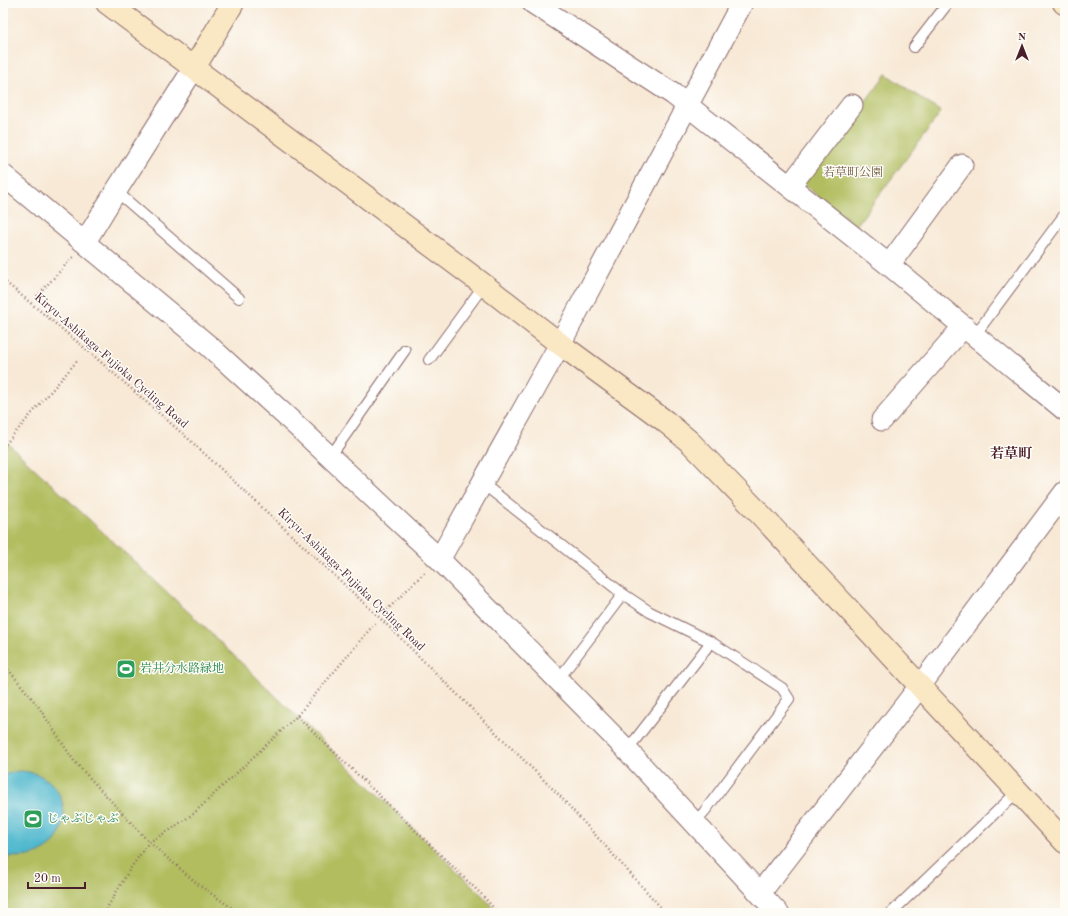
<svg xmlns="http://www.w3.org/2000/svg" width="1068" height="916" font-family="'Old Standard TT','Noto Serif JP',serif">
<rect width="100%" height="100%" fill="#fdfcf7"/>
<filter id="ink" filterUnits="userSpaceOnUse"><feTurbulence type="fractalNoise" baseFrequency=".025" numOctaves="2"/><feDisplacementMap in="SourceGraphic" scale="8" xChannelSelector="R" yChannelSelector="G"/><feConvolveMatrix kernelMatrix="1 2 1 2 8 2 1 2 1" color-interpolation-filters="sRGB"/></filter>
<filter id="wash" filterUnits="userSpaceOnUse"><feTurbulence type="fractalNoise" baseFrequency=".012" numOctaves="4" result="noise"/><feDisplacementMap in="SourceGraphic" scale="16" xChannelSelector="R" yChannelSelector="G"/><feGaussianBlur stdDeviation="0.9" result="paint"/><feColorMatrix in="noise" values="0 0 0 0 0 0 0 0 0 0 0 0 0 0 0 0 0 1.4 0 .05"/><feComposite in="paint" operator="in"/></filter>
<g filter="url(#wash)">
<rect width="100%" height="100%" fill="#f8e9d6"/>
<path fill="#b1bd5f" stroke="#7e6e45" d="M886,74L941,112L856,226L803,184Z
M3,439L199,622L482,895L498,913H3Z"/>
<path fill="#50b8ce" stroke="#4d6c7c" d="M18,771C82,771 79,866 9,856L3,873V775Z"/>
</g>
<g filter="url(#ink)">
<g fill="none" stroke-linecap="round" stroke-linejoin="round">
<defs>
<path id="lane" d="M914,47L948,3
M116,191L239,298
M975,335L1065,214
M429,360L484,285
M330,457L405,350
M482,483L623,594L650,612L711,642L782,688L789,699L704,812L694,823
M558,680L623,594
M625,748L635,740L711,642
M891,913L1018,791"/>
<path id="street" d="M533,3L673,94L702,117L889,265L1065,410
M3,175L209,346L298,427L438,558L625,748L778,913
M790,186L852,105
M85,242L116,191L194,68
M889,265L962,165
M882,420L964,326
M438,558L443,553L560,344L742,3
M760,893L920,686L1065,492"/>
<path id="secondary" d="M107,3L484,285L560,344L665,421L690,442L759,513L1065,842
M1064,3H1065
M194,68L233,3"/>
</defs>
<use href="#lane" stroke="#876667" stroke-width="12"/>
<use href="#street" stroke="#876667" stroke-width="23"/>
<use href="#secondary" stroke="#876667" stroke-width="24"/>
<path stroke="#876667" stroke-width="2.5" stroke-dasharray="1 3" stroke-linecap="butt" d="M3,280L87,350L192,442L380,618L559,795L666,913
M37,296L73,257
M3,447L77,361
M384,613L425,572
M3,663L38,706L74,761L149,842L199,885L239,913
M297,716L482,895L498,913
M104,913L130,869L149,842L170,830L193,814L297,716L376,622
M739,913L746,907"/>
<use href="#lane" stroke="#fff" stroke-width="10"/>
<use href="#street" stroke="#fff" stroke-width="21"/>
<use href="#secondary" stroke="#fae7c3" stroke-width="22"/>
</g>
</g>
<defs>
<symbol id="stadium-square" viewBox="-11 -11 22 22"><rect x="-9" y="-9" width="18" height="18" rx="4" fill="#2e9e5b" stroke="#fdfcf7"/><path d="M0-5a6.5 5 0 1 0 0 10a6.5 5 0 1 0 0-10ZM-3.5-1.8h7v3.6h-7Z" fill="#fff"/></symbol>
</defs>
<g fill-rule="evenodd">
<use href="#stadium-square" x="115" y="658" width="22" height="22"/>
<use href="#stadium-square" x="22" y="808" width="22" height="22"/>
</g>
<g text-anchor="middle" dominant-baseline="central" stroke-width="3" stroke-linejoin="round" paint-order="stroke">
<g font-size="12" fill="#6e563d" stroke="#fdfcf7">
<text x="853" y="173">若草町公園</text>
</g>
<g font-size="12" fill="#4a1f2b" stroke="#fdfcf7">
<text transform="translate(111 361) rotate(41)">Kiryu-Ashikaga-Fujioka Cycling Road</text>
<text transform="translate(351 580) rotate(44)">Kiryu-Ashikaga-Fujioka Cycling Road</text>
</g>
<g font-size="12" fill="#27864d" stroke="#fdfcf7" text-anchor="start">
<text x="140" y="669">岩井分水路緑地</text>
<text x="47" y="819">じゃぶじゃぶ</text>
</g>
<g font-size="14" font-weight="bold" fill="#4a1f2b" stroke="#fdfcf7">
<text x="1011" y="454">若草町</text>
</g>
</g>
<rect width="1068" height="916" fill="none" stroke="#fdfcf7" stroke-width="16"/>
<g transform="translate(1022 46)" stroke="#fdfcf7" stroke-width="3" paint-order="stroke">
<path d="M0-3L7 15L0 10L-7 15Z" fill="#4a1f2b"/>
<text y="-6" font-size="11" font-weight="bold" text-anchor="middle" fill="#4a1f2b">N</text>
</g>
<path d="M28 882v6h57v-6" fill="none" stroke="#4a1f2b" stroke-width="2"/>
<text x="34" y="882" font-size="12" fill="#4a1f2b" stroke="#fdfcf7" stroke-width="3" paint-order="stroke">20 m</text>
</svg>
